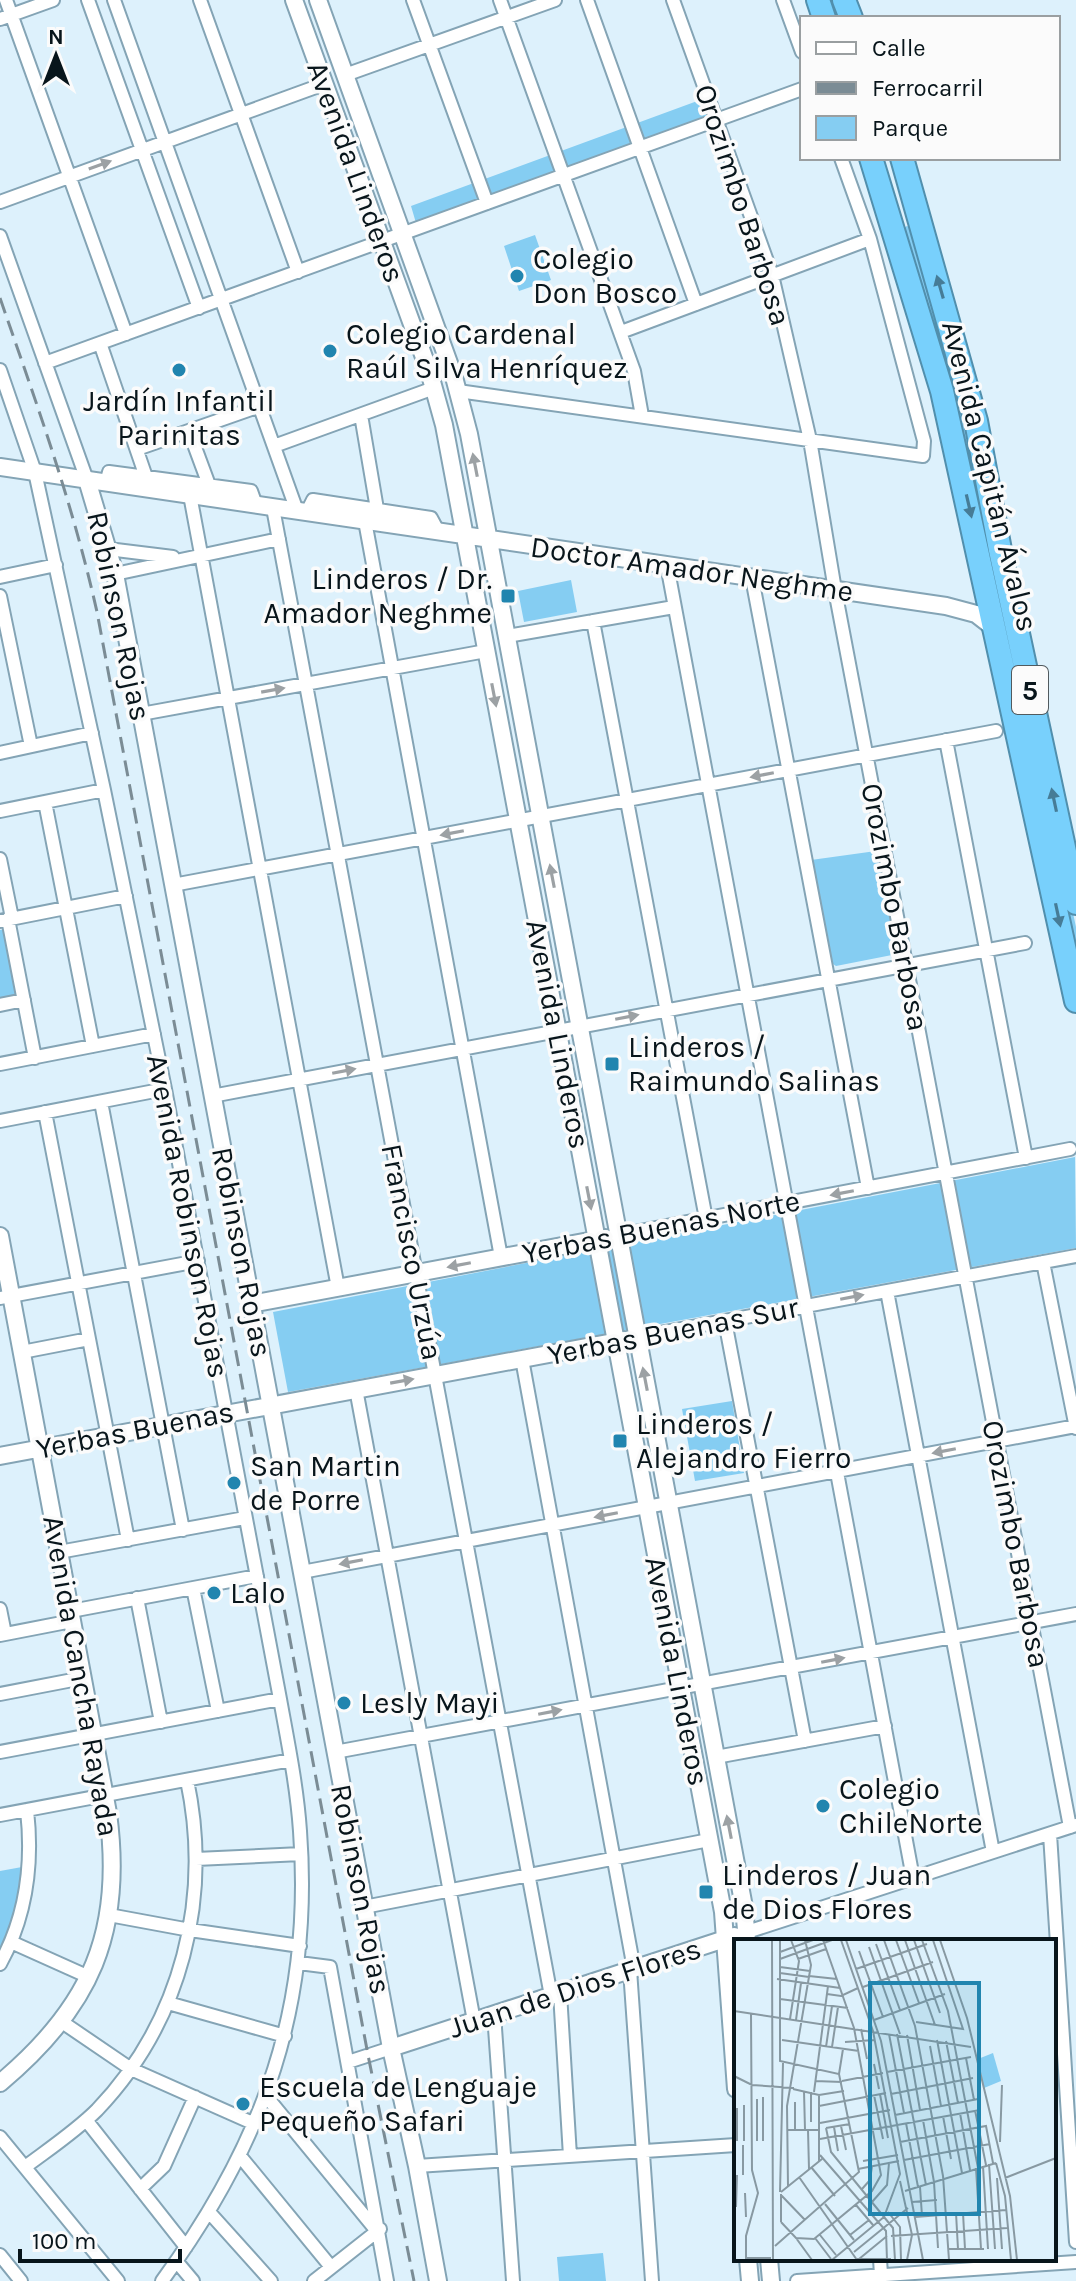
<svg xmlns="http://www.w3.org/2000/svg" width="1076" height="2281" font-family="Karla,sans-serif">
<rect width="100%" height="100%" fill="#ddf1fc"/>
<path fill="#85cdf2" d="M700,100L707,117L416,223L411,206Z
M907,226L910,227L955,367L1076,927V978L902,229Z
M535,235L551,280L519,291L504,246Z
M571,580L577,612L524,622L518,591Z
M876,851L896,948L892,955L836,966L833,964L811,860Z
M6,929L18,996L0,999V930Z
M1075,1157L1076,1248L288,1392L273,1312Z
M732,1401L744,1473L695,1481L682,1409Z
M22,1867C19,1896 14,1930 0,1955V1871Z
M603,2253L606,2281H559L557,2257Z"/>
<g fill="none" stroke-linecap="round" stroke-linejoin="round">
<defs>
<path id="street" d="M6,0L126,334
M88,0L199,308
M114,0L297,511
M200,0L298,272
M413,0L487,203
M500,0L634,371L642,416
M587,0L696,304
M673,0L772,275L810,440L835,590L1070,1827
M783,0L802,52
M0,19L53,0
M345,75L555,0
M0,202L324,84
M0,236L87,480
M621,332L870,239
M100,343L146,477
M45,363L802,89
M0,370L35,472L104,790L165,1089L280,1699C288,1743 297,1787 300,1831C313,2005 264,2142 162,2281
M458,391L923,456L924,441L870,239L841,158
M361,415L377,509
M189,431L209,485
M274,446L434,388
M137,449L260,406
M106,483L109,472L251,491L256,505
M190,495L338,1288
M273,508L551,1996
M307,512L313,500L431,518L438,531
M365,521L501,1257
M108,549L173,557
M667,565L913,1878
M115,574L279,539
M0,577L56,565
M752,578L868,1188
M0,596L31,746
M593,621L706,1219
M507,636L674,607
M141,714L486,651
M946,740L1026,1158
M0,753L92,733
M45,802L93,1046
M0,811L104,790
M0,859L12,918
M173,885L996,731
M8,919L35,1058
M0,921L126,896
M0,1005L24,1000
M0,1064L154,1034
M212,1096L1025,943
M101,1102L183,1530
M45,1112L128,1540
M0,1121L165,1089
M619,1235L1070,1149
M1043,1262L1076,1428
M887,1291L993,1852
M0,1298L198,1261
M725,1321L805,1741
M638,1337L1076,1256
M22,1352L89,1339
M522,1359L634,1969
M356,1389L474,2021
M59,1552L245,1518
M302,1572L1076,1426
M193,1588L218,1711
M137,1598L161,1722
M0,1609L5,1634
M71,1611L257,1576
M0,1635L72,1621
M0,1694L83,1678
M0,1752L280,1699
M335,1752L1076,1614
M716,1757L885,1726
M0,1815L291,1760
M1050,1834L1076,2242
M196,1859L301,1854
M364,1907L709,1840
M109,1915L190,1930L300,1946
M747,1932L1076,1825
M11,1942L89,1977
M299,1963L330,1967L387,2281
M0,1964C26,1917 33,1863 27,1810
M630,1970L652,2281
M560,1993L570,2156
M168,2003L285,2036
M494,2014L513,2281
M62,2022L131,2069L255,2124
M348,2062L391,2048
M266,2096L376,2230
M86,2120L186,2247
M0,2137L118,2281
M240,2156L331,2267
M417,2166L736,2145
M25,2167C49,2149 76,2131 97,2110C182,2021 212,1898 187,1780
M140,2189L164,2166L195,2097
M209,2212L271,2281
M0,2255L21,2281
M880,2259L881,2275
M177,2262L193,2281
M314,2281L380,2229
M797,2281L1076,2262"/>
<path id="secondary" d="M294,0L429,371L444,425L723,1912L736,2089
M318,0L454,377L469,434L744,1907L747,1941
M0,467L946,606L976,614L994,628
M87,480L115,574L391,2048L417,2166L438,2281
M0,1236L108,1813C124,1932 91,2007 0,2083
M251,1304L605,1238
M0,1456L624,1340
M391,2048L734,1936
M748,2259L750,2281
M769,2259L771,2281"/>
<path id="highway" d="M818,0L824,18
M844,0L851,18
M871,158L942,391L1076,1001
M902,158L976,421L1000,550L1076,903"/>
</defs>
<use href="#street" stroke="#84a4b5" stroke-width="16"/>
<use href="#secondary" stroke="#84a4b5" stroke-width="20"/>
<use href="#highway" stroke="#518fad" stroke-width="26"/>
<use href="#street" stroke="#fff" stroke-width="12"/>
<use href="#secondary" stroke="#fff" stroke-width="16"/>
<use href="#highway" stroke="#78d0fc" stroke-width="22"/>
<path stroke="#7b8c95" stroke-width="3" stroke-dasharray="16 8" stroke-linecap="butt" d="M0,298C36,402 73,504 97,612L368,2055L414,2281"/>
</g>
<defs><path id="oneway-solid" d="M-6-.8H1V-3.2L6.5 0L1 3.2V.8H-6Z" transform="scale(2)"/></defs>
<g fill="#9ca1a4">
<use href="#oneway-solid" transform="translate(100 165) rotate(-20)"/>
<use href="#oneway-solid" transform="translate(475 465) rotate(-101)"/>
<use href="#oneway-solid" transform="translate(273 690) rotate(-10)"/>
<use href="#oneway-solid" transform="translate(494 695) rotate(79)"/>
<use href="#oneway-solid" transform="translate(762 775) rotate(169)"/>
<use href="#oneway-solid" transform="translate(452 833) rotate(169)"/>
<use href="#oneway-solid" transform="translate(552 876) rotate(-101)"/>
<use href="#oneway-solid" transform="translate(627 1017) rotate(-11)"/>
<use href="#oneway-solid" transform="translate(344 1071) rotate(-11)"/>
<use href="#oneway-solid" transform="translate(842 1193) rotate(169)"/>
<use href="#oneway-solid" transform="translate(589 1198) rotate(79)"/>
<use href="#oneway-solid" transform="translate(459 1265) rotate(169)"/>
<use href="#oneway-solid" transform="translate(852 1297) rotate(-11)"/>
<use href="#oneway-solid" transform="translate(645 1379) rotate(-101)"/>
<use href="#oneway-solid" transform="translate(402 1381) rotate(-10)"/>
<use href="#oneway-solid" transform="translate(944 1451) rotate(169)"/>
<use href="#oneway-solid" transform="translate(606 1515) rotate(169)"/>
<use href="#oneway-solid" transform="translate(351 1562) rotate(169)"/>
<use href="#oneway-solid" transform="translate(833 1660) rotate(-11)"/>
<use href="#oneway-solid" transform="translate(550 1712) rotate(-11)"/>
<use href="#oneway-solid" transform="translate(729 1827) rotate(-101)"/>
</g>
<g fill="#467c97">
<use href="#oneway-solid" transform="translate(940 287) rotate(-106)"/>
<use href="#oneway-solid" transform="translate(969 506) rotate(77)"/>
<use href="#oneway-solid" transform="translate(1054 800) rotate(-102)"/>
<use href="#oneway-solid" transform="translate(1058 915) rotate(78)"/>
</g>
<g fill="#2185af" stroke="#fbfbfb" stroke-width="3">
<circle cx="517" cy="276" r="8"/>
<circle cx="330" cy="351" r="8"/>
<circle cx="179" cy="370" r="8"/>
<rect x="500" y="588" width="16" height="16" rx="4"/>
<rect x="604" y="1056" width="16" height="16" rx="4"/>
<rect x="612" y="1433" width="16" height="16" rx="4"/>
<circle cx="234" cy="1483" r="8"/>
<circle cx="214" cy="1593" r="8"/>
<circle cx="344" cy="1703" r="8"/>
<circle cx="823" cy="1806" r="8"/>
<rect x="698" y="1884" width="16" height="16" rx="4"/>
<circle cx="243" cy="2104" r="8"/>
</g>
<g text-anchor="middle" dominant-baseline="central" stroke-width="7" stroke-linejoin="round" paint-order="stroke">
<rect fill="#fbfbfb" stroke="#515a5e" stroke-width="2" x="1012" y="666" width="36" height="48" rx="6"/>
<g font-size="28" font-weight="bold" fill="#08151b">
<text x="1030" y="690">5</text>
</g>
<g font-size="30" fill="#08151b" stroke="#fbfbfb">
<text transform="translate(356 172) rotate(70)">Avenida Linderos</text>
<text transform="translate(743 205) rotate(72)">Orozimbo Barbosa</text>
<text transform="translate(990 476) rotate(76)">Avenida Capitán Ávalos</text>
<text transform="translate(692 569) rotate(8)">Doctor Amador Neghme</text>
<text transform="translate(119 616) rotate(78)">Robinson Rojas</text>
<text transform="translate(895 907) rotate(79)">Orozimbo Barbosa</text>
<text transform="translate(558 1034) rotate(79)">Avenida Linderos</text>
<text transform="translate(188 1216) rotate(79)">Avenida Robinson Rojas</text>
<text transform="translate(661 1227) rotate(-11)">Yerbas Buenas Norte</text>
<text transform="translate(242 1252) rotate(79)">Robinson Rojas</text>
<text transform="translate(412 1252) rotate(79)">Francisco Urzúa</text>
<text transform="translate(673 1331) rotate(-11)">Yerbas Buenas Sur</text>
<text transform="translate(135 1430) rotate(-11)">Yerbas Buenas</text>
<text transform="translate(1016 1544) rotate(79)">Orozimbo Barbosa</text>
<text transform="translate(677 1671) rotate(79)">Avenida Linderos</text>
<text transform="translate(81 1676) rotate(80)">Avenida Cancha Rayada</text>
<text transform="translate(361 1889) rotate(79)">Robinson Rojas</text>
<text transform="translate(575 1988) rotate(-18)">Juan de Dios Flores</text>
</g>
<g font-size="30" fill="#08151b" stroke="#fbfbfb" text-anchor="start">
<text x="533" y="259">Colegio<tspan x="533" dy="34">Don Bosco</tspan></text>
<text x="346" y="334">Colegio Cardenal<tspan x="346" dy="34">Raúl Silva Henríquez</tspan></text>
<text x="179" y="401" text-anchor="middle">Jardín Infantil<tspan x="179" dy="34">Parinitas</tspan></text>
<text x="492" y="579" text-anchor="end">Linderos / Dr.<tspan x="492" dy="34">Amador Neghme</tspan></text>
<text x="628" y="1047">Linderos /<tspan x="628" dy="34">Raimundo Salinas</tspan></text>
<text x="636" y="1424">Linderos /<tspan x="636" dy="34">Alejandro Fierro</tspan></text>
<text x="250" y="1466">San Martin<tspan x="250" dy="34">de Porre</tspan></text>
<text x="230" y="1593">Lalo</text>
<text x="360" y="1703">Lesly Mayi</text>
<text x="839" y="1789">Colegio<tspan x="839" dy="34">ChileNorte</tspan></text>
<text x="722" y="1875">Linderos / Juan<tspan x="722" dy="34">de Dios Flores</tspan></text>
<text x="259" y="2087">Escuela de Lenguaje<tspan x="259" dy="34">Pequeño Safari</tspan></text>
</g>
</g>
<g transform="translate(734 1939)">
<rect width="322" height="322" fill="#ddf1fc"/>
<path d="M259,114L267,142L250,149L244,120Z" fill="#85cdf2"/>
<path fill="none" stroke="#8899a2" stroke-width="2" d="M38,1L39,321M112,1L147,102L189,321M150,1L181,87L209,237L215,321M162,1L185,64M171,1L201,86M180,1L206,74M188,1L214,72L244,229M206,1L233,79L276,257L283,321M142,5L166,71M135,8L166,95M125,12L149,78M46,13L79,1M46,20L98,1M64,20L92,10M46,28L76,32M122,30L193,5M46,34L75,38M75,37L103,40M43,40L106,49M129,48L199,23M93,55L107,57L124,49M46,60L114,69M0,72L237,108M56,80L65,22L57,1M62,81L67,44M140,81L211,55M182,83L229,90L199,1M127,90L133,120M155,95L170,174M163,95L192,246M173,96L186,171M48,101L125,112M203,101L228,234M212,102L224,164M111,103L141,101M196,107L207,167M92,108L98,67M98,108L104,68M232,119L240,161M140,125L145,150M153,133L237,118M105,135L109,110M0,137L18,146L60,149M81,142L108,143M108,142L149,134M59,150L85,156L110,152M70,152L71,191M77,153V183M80,153L94,47M146,155L154,199M157,155L239,139M85,156V222M140,156L149,200M29,158V202M23,160V202M61,163V191M10,166V202M85,167L152,154M3,169V202M241,171L252,226M226,174L236,231M161,176L244,160M209,177L217,220M189,181L200,243M86,184L156,171M172,184L184,248M107,187L112,211M100,188L104,212M92,189L97,213L159,289L161,321M92,189L116,185M53,191H86M74,191L75,230M86,200L246,171M166,203L252,187L259,224M266,203L268,146M86,216L152,292L153,321M170,221L256,205M129,222L164,216M262,224L271,257L277,321M255,225L261,310M249,227L254,310M77,228L101,257M242,229L247,310M124,230L165,222M9,236V206M65,238L123,321M263,239L268,310M271,239L322,219M166,242L178,296L173,321M200,243L204,309M54,248L53,167L77,26L71,1M186,248L188,277M128,250L136,241L138,227M171,252L262,224M46,253L49,124M47,253L88,220M11,254L12,278M47,255V283M47,256L71,281M138,263L153,246L155,224M178,263L203,261M91,265L120,301M122,266L139,286M2,268L3,236M154,273L166,288L167,321M222,274L224,310M229,274L231,310M181,278L272,271M47,283L62,299L80,300L138,252L147,236L120,89L89,1M86,296L102,316M116,296L135,281M157,297L273,289M62,299L78,321M81,299L97,320M41,307L125,233L105,135L46,122V1M214,310H250M120,313L174,269M12,319H37M123,320H157M125,320L153,297M12,321V297L24,254L18,231L17,75M98,321L150,278L166,235L139,92L107,1"/>
<path fill="#2185af" fill-opacity="0.15" stroke="#2185af" stroke-width="4" d="M136,44H245V275H136Z"/>
<rect width="322" height="322" fill="none" stroke="#08151b" stroke-width="4"/>
</g>
<rect x="800" y="16" width="260" height="144" fill="#fbfbfb" stroke="#9a9fa1" stroke-width="2"/>
<rect x="816" y="42" width="40" height="12" fill="#ffffff" stroke="#9a9fa1" stroke-width="2"/>
<text x="872" y="56" font-size="24" fill="#08151b">Calle</text>
<rect x="816" y="82" width="40" height="12" fill="#7b8c95" stroke="#9a9fa1" stroke-width="2"/>
<text x="872" y="96" font-size="24" fill="#08151b">Ferrocarril</text>
<rect x="816" y="116" width="40" height="24" fill="#85cdf2" stroke="#9a9fa1" stroke-width="2"/>
<text x="872" y="136" font-size="24" fill="#08151b">Parque</text>
<g transform="translate(56 56)" stroke="#fbfbfb" stroke-width="6" paint-order="stroke">
<path d="M0-6L14 30L0 20L-14 30Z" fill="#08151b"/>
<text y="-12" font-size="22" font-weight="bold" text-anchor="middle" fill="#08151b">N</text>
</g>
<path d="M20 2249v12h160v-12" fill="none" stroke="#08151b" stroke-width="4"/>
<text x="32" y="2249" font-size="24" fill="#08151b" stroke="#fbfbfb" stroke-width="6" paint-order="stroke">100 m</text>
</svg>
